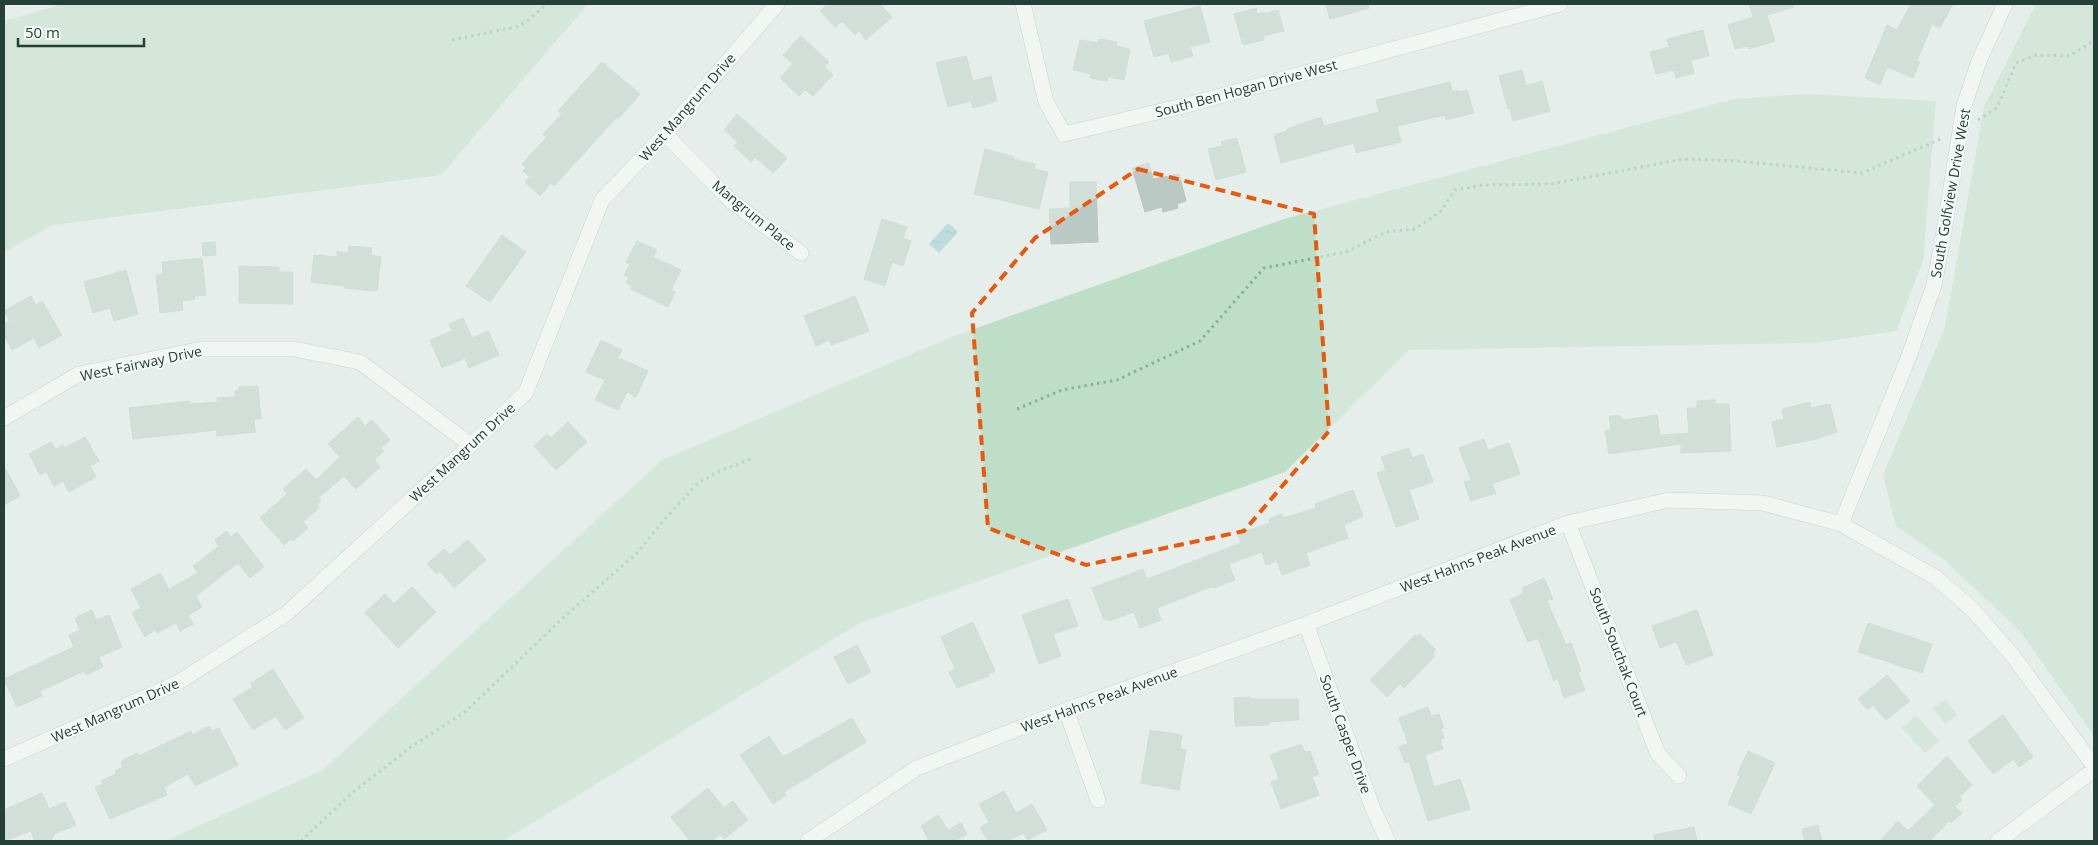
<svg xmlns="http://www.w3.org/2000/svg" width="2098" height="845" font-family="'Open Sans',sans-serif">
<defs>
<pattern id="water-ripples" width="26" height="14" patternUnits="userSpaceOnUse" patternTransform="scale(1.25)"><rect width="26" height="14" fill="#8ec5d1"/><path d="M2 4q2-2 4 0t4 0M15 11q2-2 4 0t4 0" fill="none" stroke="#74a1ab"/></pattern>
</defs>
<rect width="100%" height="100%" fill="#e5eeea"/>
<path fill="#bedec8" d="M63,4H588L441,175L53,225L4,252V21Z
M2036,4H2094V736L2020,631L1942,558L1896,526L1883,475L1945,327L1984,107Z
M1806,94L1936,101L1923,261L1896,331L1814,343L1409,350L1285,472L858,624L503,841H165L323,770L662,460L954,336L1284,219L1734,99Z
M1945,699L1957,715L1945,724L1933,708Z
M1916,715L1939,741L1925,753L1902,728Z"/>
<path fill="url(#water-ripples)" d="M948,223L958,232L939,253L929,244Z"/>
<path fill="#bac9c3" stroke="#b7c7c1" d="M828,4H880L892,17L866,40L859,31L855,35L842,21L835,27L820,11Z
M1326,4H1368L1369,8L1330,19Z
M1749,4H1793L1794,7L1767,15L1775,41L1749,49L1747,46L1735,49L1728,25L1753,17Z
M1911,4H1953L1940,28L1932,24L1917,61L1920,62L1913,78L1887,67L1880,85L1865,78L1887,25L1897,30Z
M1200,6L1210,42L1190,47L1193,56L1171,62L1169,53L1154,57L1144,21Z
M1256,8L1257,14L1264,12V14L1278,10L1284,31L1263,36L1264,40L1243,45L1234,14Z
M1703,30L1709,56L1691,60L1694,73L1676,78L1674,70L1656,74L1650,52L1669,47L1667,39Z
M801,36L829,62L824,67L833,75L813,96L805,90L799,96L780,78L793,64L783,55Z
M1099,39L1117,42L1116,46L1130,49L1124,80L1108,77L1107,81L1090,78L1091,74L1073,70L1080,40L1098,43Z
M966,56L973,81L991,76L997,101L973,108L971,101L948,107L936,63Z
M602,62L640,94L618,119L617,117L554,186L551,183L540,196L525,182L530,177L523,171L526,168L522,164L547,137L543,134L562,114L558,111Z
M1522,70L1526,86L1542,81L1550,111L1513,121L1510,108L1508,109L1499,76Z
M1450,82L1452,91L1458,90V92L1467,90L1474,113L1446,120L1445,115L1397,126L1401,142L1356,153L1354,143L1281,163L1274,135L1287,131V129L1321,117L1324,126L1379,112L1376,100Z
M737,114L787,158L773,173L755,157L751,162L734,146L738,142L724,130Z
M1237,138L1246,172L1216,180L1208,149L1223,146L1221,142Z
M985,149L1014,157L1013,159L1035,164L1034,169L1048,172L1039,209L974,194Z
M1149,163L1153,179L1179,174L1186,201L1177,204L1178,208L1163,212L1162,207L1145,212L1132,168Z
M1070,182H1096L1098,242L1051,244L1049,209L1070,208Z
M882,219L907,227L903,238L911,241L903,266L892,262L885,286L864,279Z
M502,235L526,252L490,302L466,286Z
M637,241L657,250L653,257L681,270L671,290L675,292L668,307L631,289L632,286L626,283L629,277L624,275L630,264L626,262Z
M215,242L216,255L203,256L202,243Z
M349,246L372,248L371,255L381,257L377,291L344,288L345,286L311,282L314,255L337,257V251L348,253Z
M202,258L206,295L194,296L195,299L182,301L183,310L160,313L156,275L163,274L162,262Z
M239,266L279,267V272H293V304L239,303Z
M126,270L138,314L114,321L110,308L93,313L84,282Z
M31,296L36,305L42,301L62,335L39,348L34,338L12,350L4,335V324L10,321L4,311Z
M855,296L869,331L831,345L829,340L816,346L804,316Z
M463,318L472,338L488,331L499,355L469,368L465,358L442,368L430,340L452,331L449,324Z
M601,340L622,350L618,358L648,371L636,397L627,392L618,410L595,400L605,380L586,372Z
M258,386L261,419H254L255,432L217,436V430L133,439L129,408L189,401V404L218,402L217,398L235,397V391L239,390V387Z
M1715,400L1716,404H1729L1731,451L1681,453V444L1609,454L1605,431L1611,430L1609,417L1617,415L1625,420L1657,415L1660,435L1689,433L1687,408H1697V401Z
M1810,402L1811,408L1830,404L1837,432L1816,439L1777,447L1772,422L1784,419L1782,409Z
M358,417L365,426L372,420L390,440L381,448L384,451L374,460L380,467L356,489L344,476L318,498L321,501L317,505L319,508L303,522L308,528L293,541L291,539L284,545L260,518L287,494L283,489L306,469L316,480L340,457L328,444Z
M568,422L587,442L556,470L534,446L547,434L551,438Z
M85,437L99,461L90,466L96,477L69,492L63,481L54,486L46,472L40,475L29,454L51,442L56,449L63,445L65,448Z
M1484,439L1488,450L1509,443L1520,474L1492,484L1496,493L1471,501L1464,482L1471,480L1459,448Z
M1409,448L1412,458L1423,454L1433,482L1409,490L1419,519L1396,527L1377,473L1386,470L1381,457Z
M4,466L20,496L4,505Z
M1353,490L1363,516L1344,525L1348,538L1306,553L1310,565L1282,575L1277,561L1266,565L1262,552L1229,564L1235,580L1214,588L1213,586L1157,608L1161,620L1140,628L1134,612L1108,621L1107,619L1104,620L1092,588L1143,569L1147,579L1241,543L1238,534L1270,523L1269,519L1282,514L1283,518L1316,508L1315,504Z
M226,531L231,537L237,532L264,567L250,578L238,563L196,596L202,607L188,615L193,624L180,631L176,623L157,633L155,630L145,637L132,613L141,608L131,589L160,573L169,589L198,573L193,566L219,546L215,540Z
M468,540L486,560L454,588L440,571L437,574L427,564L444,549L450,555Z
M1544,578L1553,599L1547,601L1566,645L1571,643L1581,671L1578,672L1585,690L1564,698L1558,679L1554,681L1538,638L1528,642L1510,600L1524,593L1522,588Z
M412,587L436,612L398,648L365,613L385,594L394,604Z
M1068,599L1078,626L1053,634L1061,656L1039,664L1022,615Z
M92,610L96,620L109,615L122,647L99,657L103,667L86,675L84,671L40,691L42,696L17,707L4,679L74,647L69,635L80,630L75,618Z
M1697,610L1713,655L1686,665L1677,642L1660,648L1652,626Z
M973,622L995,671L988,674L989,676L957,688L949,672L955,669L941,637Z
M1868,623L1932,644L1922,673L1858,652Z
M1420,634L1436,650L1433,653L1435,656L1404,688L1400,684L1387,697L1370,680L1415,635L1418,637Z
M857,645L871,672L848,684L834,657Z
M273,669L304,718L285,730L276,716L253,730L233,699L253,687L251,683Z
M1887,675L1910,701L1886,720L1873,705L1868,710L1858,699Z
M1250,697V699H1298L1299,720L1269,722V725L1235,726L1234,698Z
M1428,707L1431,716L1439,714L1444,728L1441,729L1444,738L1440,740L1443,749L1425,755L1434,787L1460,779L1470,809L1428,821L1409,761L1405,763L1399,747L1408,743L1399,718Z
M2003,715L2033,757L2019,767L2013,759L1993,774L1968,741Z
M852,718L866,742L784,792L786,795L773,804L740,755L769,736L783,757Z
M209,726L212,731L219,728L238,765L195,786L188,774L164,787L167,795L110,819L95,787L103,784L101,781L116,774L115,771L123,767L121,762L125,759L138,753L139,756L191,731L193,735Z
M1150,730L1182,735L1180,749L1186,750L1179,790L1141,783Z
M1301,744L1305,752L1310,751L1319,774L1312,777L1319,795L1281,809L1271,782L1279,779L1270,755Z
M1748,751L1775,763L1751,814L1728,804L1740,776L1737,775Z
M1947,756L1972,785L1959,797L1962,800L1955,806L1962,813L1951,823L1949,821L1930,841H1880L1898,821L1908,831L1935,805L1917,786Z
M708,788L724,808L733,801L748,820L724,839L720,834L712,841H690L671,817Z
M1004,791L1016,813L1032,804L1047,830L1028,840L1024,833L1007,841H988L980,827L989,822L979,804Z
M42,793L49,809L65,802L76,825L54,834L51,841H35L31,831L4,841V810Z
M938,815L948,830L961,823L967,834L955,841H929L921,826Z
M1818,825L1822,841H1805L1802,829Z
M1694,827L1697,841H1655L1654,835Z"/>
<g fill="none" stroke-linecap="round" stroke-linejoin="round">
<defs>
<path id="street" d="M1023,4L1046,102L1064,134L1183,106L1560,4
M665,134L731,201L801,253
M4,418L79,374L202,349H294L360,362L471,445
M1568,523L1658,754L1679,776
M1841,524L1909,356L1934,285L1943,238L1964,106L1979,61L2005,4
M1306,624L1373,809L1388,841
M1066,710L1098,800
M4,759L177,683L286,614L471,445L526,392L602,200L665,134L777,4
M808,841L917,768L1066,710L1306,624L1568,523L1668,500L1763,503L1841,524L1935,577L1973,610L2013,656L2094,766
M1998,841L2094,770"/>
</defs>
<use href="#street" stroke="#a7b6b1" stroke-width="16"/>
<path stroke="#86b1a4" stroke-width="3" stroke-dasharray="2.5 4" stroke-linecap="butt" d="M452,40L516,27L527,21L547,4
M1978,120L1997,108L2016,63L2036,55L2069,56L2094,41
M1017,409L1062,390L1117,380L1200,341L1264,268L1346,252L1386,232L1415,229L1440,212L1455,190L1483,185L1551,184L1684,159L1737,161L1862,173L1943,138
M301,841L353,792L411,747L465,712L563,618L637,553L663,521L698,483L722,470L751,459"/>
<use href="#street" stroke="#fff" stroke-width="15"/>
</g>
<path d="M0 0H2098V845H0ZM1138,169L1314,214L1329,431L1244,531L1086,565L988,528L972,313L1035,238Z" fill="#e5eeea" fill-opacity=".55" fill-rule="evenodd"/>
<path fill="none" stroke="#e8590c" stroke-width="4" stroke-dasharray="10 6" stroke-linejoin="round" d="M1138,169L1314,214L1329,431L1244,531L1086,565L988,528L972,313L1035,238Z"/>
<g text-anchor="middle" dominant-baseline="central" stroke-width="4" stroke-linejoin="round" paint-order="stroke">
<g font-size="14" fill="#244039" stroke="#f5faf8">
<text transform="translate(1246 88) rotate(-15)">South Ben Hogan Drive West</text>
<text transform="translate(687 107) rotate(-49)">West Mangrum Drive</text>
<text transform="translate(1950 193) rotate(-80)">South Golfview Drive West</text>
<text transform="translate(754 215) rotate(39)">Mangrum Place</text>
<text transform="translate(141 363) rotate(-12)">West Fairway Drive</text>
<text transform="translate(462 452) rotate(-43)">West Mangrum Drive</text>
<text transform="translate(1478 558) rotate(-21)">West Hahns Peak Avenue</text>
<text transform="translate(1619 652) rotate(69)">South Souchak Court</text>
<text transform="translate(1099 699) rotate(-20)">West Hahns Peak Avenue</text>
<text transform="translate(115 710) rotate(-24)">West Mangrum Drive</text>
<text transform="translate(1346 734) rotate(70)">South Casper Drive</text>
</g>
</g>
<rect width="2098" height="845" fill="none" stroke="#244039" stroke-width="10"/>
<path d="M18 38v8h126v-8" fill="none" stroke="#244039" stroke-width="2.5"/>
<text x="25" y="38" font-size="15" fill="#244039" stroke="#f5faf8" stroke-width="4" paint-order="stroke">50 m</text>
</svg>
